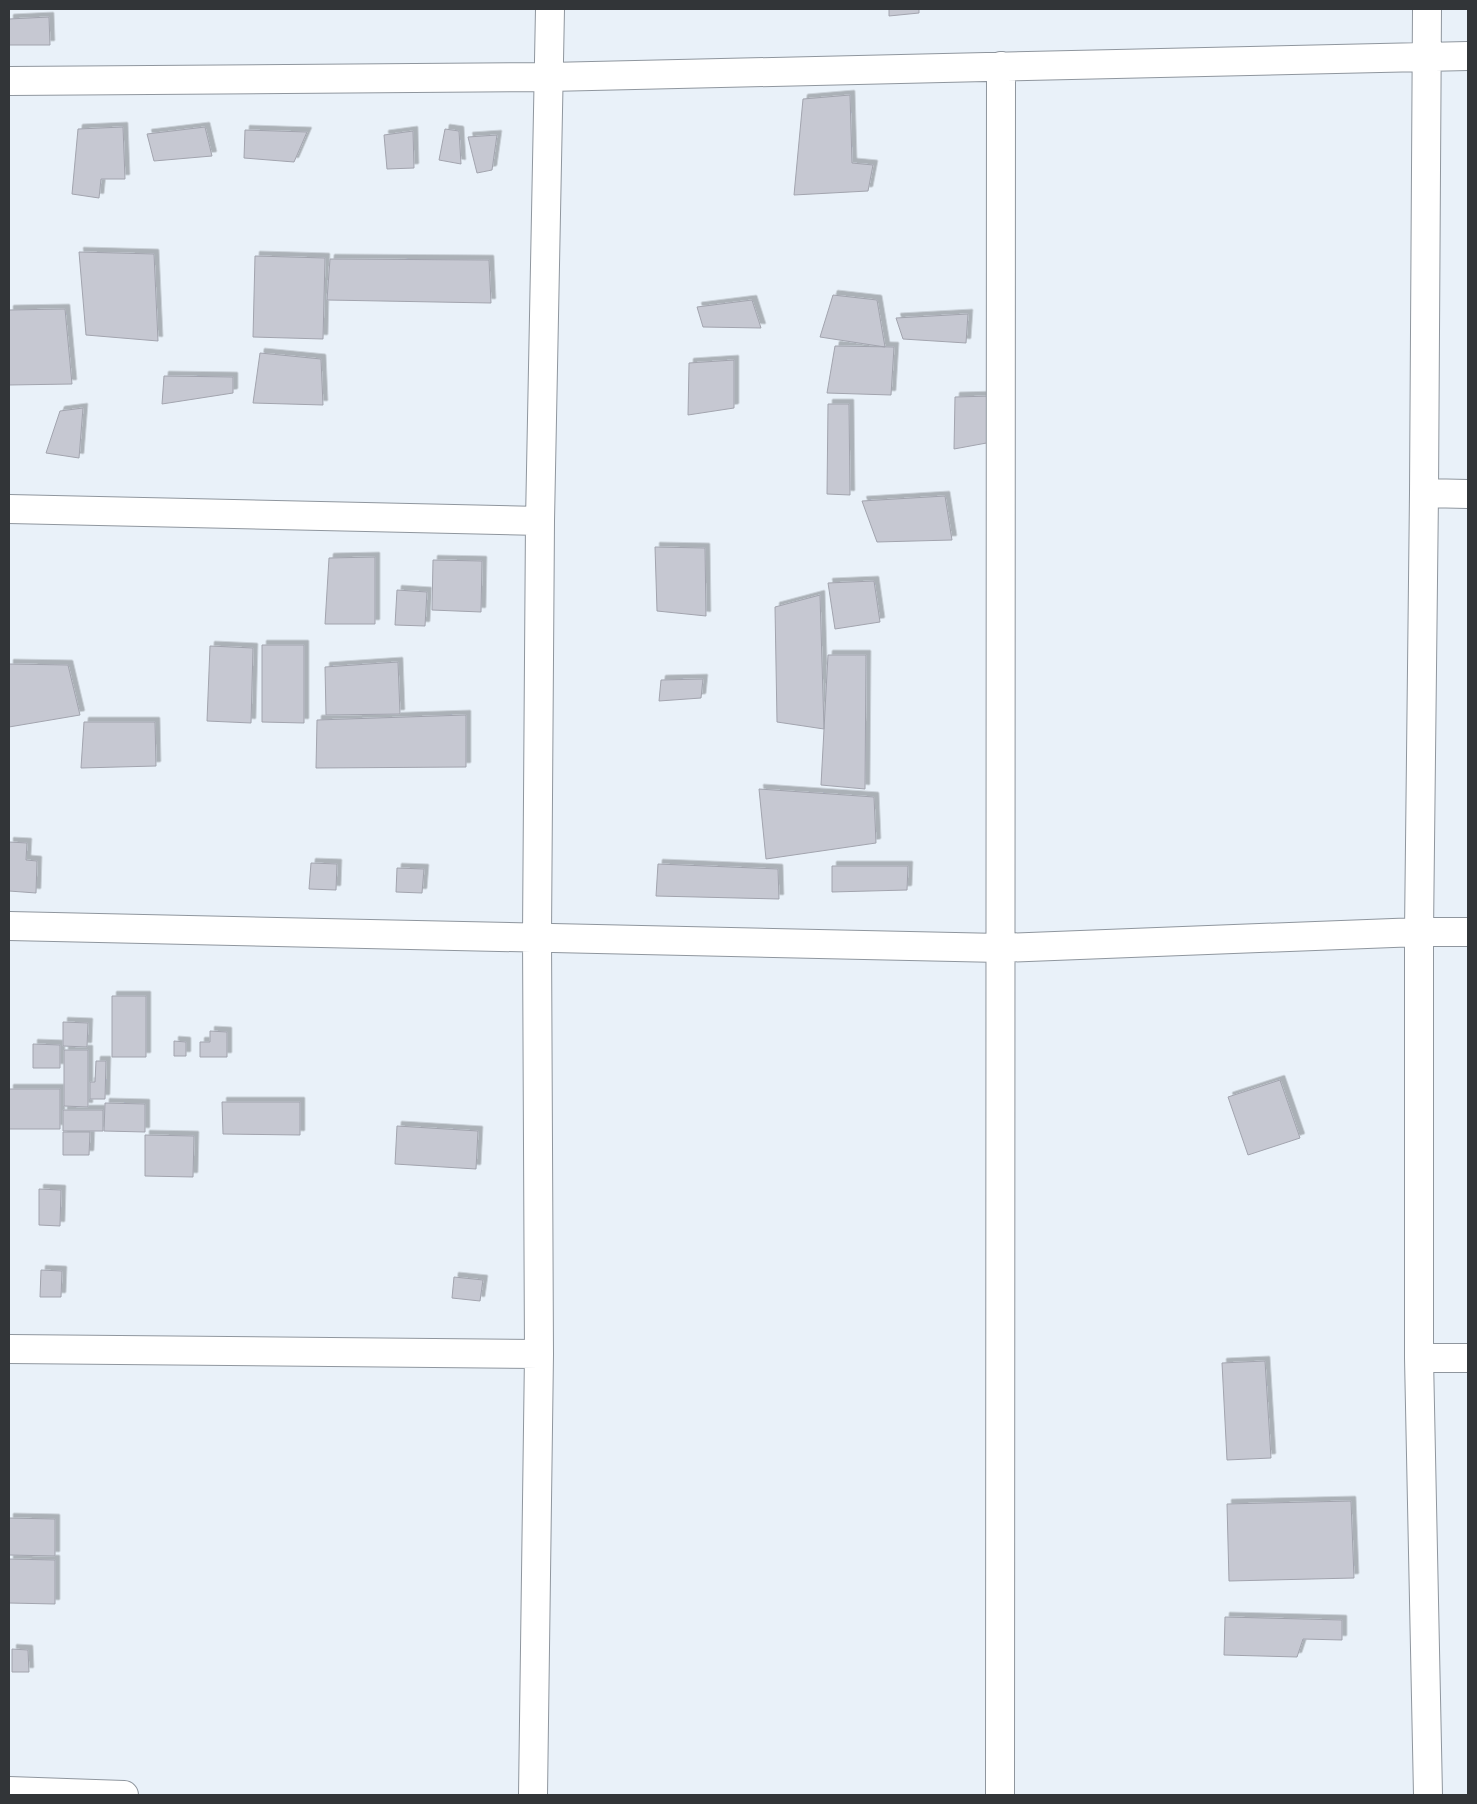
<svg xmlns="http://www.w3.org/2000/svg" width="1477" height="1804" font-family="Inter,sans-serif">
<defs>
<filter id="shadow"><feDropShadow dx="4.5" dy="-4.5" stdDeviation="0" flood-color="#0004"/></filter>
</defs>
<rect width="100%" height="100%" fill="#e9f1f9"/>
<path fill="#c6c8d2" stroke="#a2a4ae" filter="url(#shadow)" d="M889,9H919V13L889,16Z
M49,17L50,45H9V19Z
M850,95L852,163L873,165L868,191L794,195L803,99Z
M123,127L125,179H101L99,198L72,194L78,129Z
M205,127L212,156L154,161L147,134Z
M445,129L459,131L461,164L439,160Z
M245,130L307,132L294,162L244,158Z
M413,131L414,168L387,169L384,135Z
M497,135L492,170L477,173L468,137Z
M79,252L154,254L158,341L86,335Z
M255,256L325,258L323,339L253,337Z
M330,259L489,260L491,303L327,300Z
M833,295L877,300L885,347L820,337Z
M752,300L761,328L703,327L697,307Z
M65,309L72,384L9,385V310Z
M968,314L966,343L903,339L896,318Z
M835,346L894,347L891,395L827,393Z
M260,353L321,359L323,405L253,403Z
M734,360V408L688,415L689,363Z
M164,376L233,377V393L162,404Z
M992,396V442L954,449L955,397Z
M828,404H849L850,495L827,494Z
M83,408L79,458L46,453L60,411Z
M945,496L952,540L877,542L862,501Z
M655,547L705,548L706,616L657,611Z
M375,557V624H325L329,558Z
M433,560L482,561L481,612L432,610Z
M874,581L880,622L835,629L828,583Z
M397,590L427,592L425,626L395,625Z
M820,595L824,729L777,722L775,607Z
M262,645H304V723L262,722Z
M210,646L253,648L251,723L207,721Z
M828,655H866L865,789L821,785Z
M398,662L400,714L326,715L325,667Z
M9,664L68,665L80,715L9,727Z
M703,679L701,698L659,701L661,680Z
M466,715V767L316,768L317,720Z
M84,722H155L156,766L81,768Z
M759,789L874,797L876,843L766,859Z
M9,842L27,843L26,860L37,861L36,893L9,891Z
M311,863L337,864L336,890L309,889Z
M658,864L778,869L779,899L656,896Z
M832,866H908L907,890L832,892Z
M397,868L424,869L422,893L396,892Z
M112,996H146V1057H112Z
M63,1022L88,1023L87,1047L63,1046Z
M210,1031L227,1032V1057H200V1042H210Z
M174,1041L186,1042V1056H174Z
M33,1044L60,1045V1068H33Z
M64,1050H88V1107L64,1106Z
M96,1061H106L105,1099H90V1082H95Z
M1280,1080L1300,1138L1248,1155L1228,1097Z
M9,1089H60V1129H9Z
M222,1102H300V1135L223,1134Z
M105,1103L145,1104V1132L104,1131Z
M63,1110H103V1131H63Z
M397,1126L478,1131L476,1169L395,1164Z
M63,1132H90L89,1155H63Z
M145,1135L194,1136L193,1177L145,1176Z
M39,1189L61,1190L60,1226L39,1225Z
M41,1270L62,1271L61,1297H40Z
M454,1277L483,1280L480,1301L452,1298Z
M1265,1361L1271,1458L1227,1460L1222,1363Z
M1351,1501L1354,1578L1229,1581L1227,1504Z
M9,1518L55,1519V1556L9,1555Z
M9,1559L55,1560V1604L9,1603Z
M1225,1617L1342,1620V1640L1303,1639L1297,1657L1224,1655Z
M12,1649L28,1650L29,1672H12Z"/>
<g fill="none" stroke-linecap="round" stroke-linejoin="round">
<defs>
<path id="minor" d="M1427,9L1424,493L1419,932V1358L1428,1795
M9,81L549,77L1468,56
M1424,493L1468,494
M9,509L540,521
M9,926L1000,948L1419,932H1468
M9,1349L539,1354
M1419,1358H1468
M9,1791L124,1795
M533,1795L539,1354L537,936L540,521L550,9
M1000,1795L1001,66"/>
</defs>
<use href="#minor" stroke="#8f969e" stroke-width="30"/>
<use href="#minor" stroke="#fff" stroke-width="28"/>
</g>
<rect width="1477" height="1804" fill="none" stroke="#323538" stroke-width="20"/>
</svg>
